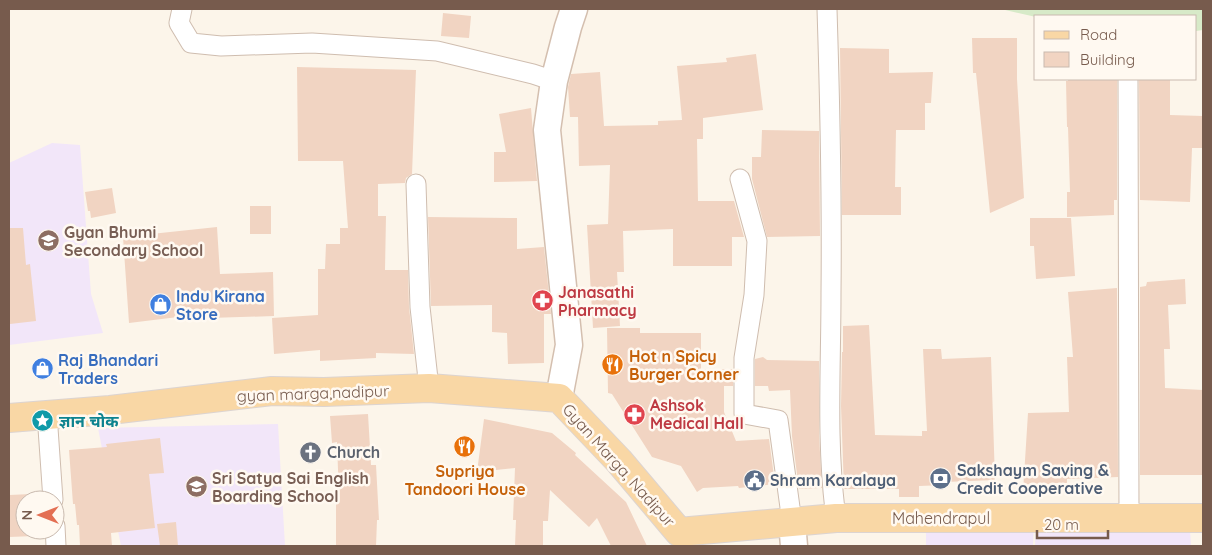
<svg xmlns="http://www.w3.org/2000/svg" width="1212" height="555" font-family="Quicksand,'Noto Sans Devanagari',sans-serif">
<rect width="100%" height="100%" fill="#fcf5ea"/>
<path fill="#f2e6f9" d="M52,143L80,145L91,294L103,333L9,345V163Z
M278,424L285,546H121L98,428Z
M926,522L1034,523L1033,546H926Z
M1036,525L1190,530L1191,546H1035Z"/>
<path fill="#d7eac8" d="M1001,9H1203V30L1196,31V16L1036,17Z"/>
<path fill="#f1d4c2" d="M443,13L471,16L469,38L441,36Z
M972,38H1017V79L1024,198L990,213L976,73H973Z
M840,48L889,49V73L933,72L931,103H925V130H896L895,187H901V215H842Z
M756,54L763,110L703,118V139H697L698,201H734L744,237H732V266H673V229L623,231L624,272H617L620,326L593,328L587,225L608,224L610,165L579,166L578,117H570L568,87L571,74L600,72L604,126L658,125V121L682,120L677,66L727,62L726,58Z
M297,67L416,70L412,174L406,178L405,183L378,184V216H386L385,270H408L409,307L414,354L376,353V358L320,361V350L274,354L272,318L318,315V269H325L326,244H340V228H348L343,161H298Z
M1068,79H1117V200H1114V215L1067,217V192H1070L1068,127H1067L1066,81H1068Z
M1139,79H1170V115L1203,116V148H1192L1190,202L1140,200Z
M531,108L537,181L494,182V152H506L499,114Z
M762,130L819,131L820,236L767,237L752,179V157H761Z
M112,188L116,213L91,218L90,211H88L85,192Z
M250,206H271V234H250Z
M428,217L517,218V249L544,247L551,314H544V363L508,364L507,333L492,332V305L431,306Z
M1030,218H1071L1075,276L1036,279L1034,246H1030Z
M217,227L220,274L273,272L274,316L178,319V317L129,323L123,237Z
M9,228H23L26,265L30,264L36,321L10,324Z
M1185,279L1186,304L1168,305L1170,349H1164L1165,388L1203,390V475H1140V287L1146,286L1147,282Z
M1117,288L1118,477L1067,479V483H1054L1049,492H1023L1028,413L1069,412L1067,357H1073L1068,292Z
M869,325L875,435L922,436V431H927L923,349H941L942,359L991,357L995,480L945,482V485L919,486V497H899V489H844L841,406L842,352H843V326Z
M607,328H640V333H701V370L733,369V386H724V412L736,441L769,439L775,484L739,488L738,486L703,488L697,492L681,466L652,457L612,394L608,393Z
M763,357L767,360L819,361V435L822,488L799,489L792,436L790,390L769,391L768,386H755V359Z
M368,414L371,465H376L379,520H377L376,546H336V498H339L337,442L332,443L330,416Z
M484,419L552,433L576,453L575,455L626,502L647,546H611L597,518L589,527L550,490L548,521H543V546H515L516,520H513L515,468L477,472Z
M160,438L164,473L149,474L155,528L111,533L112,546H80L79,525H77L75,504H73L69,450L107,447L106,444Z
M32,494L33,500H25V530H34L35,536L9,537V495Z
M176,522L178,546H160L157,524Z"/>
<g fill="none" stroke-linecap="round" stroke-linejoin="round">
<defs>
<path id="street" d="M182,9L179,23L191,43L221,46L312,43L437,51L533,74L554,81
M827,9C830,104 832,199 831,294C831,368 826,444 836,518
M1128,79L1129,519
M740,179L757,241L754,295L744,358V414L778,420L792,522
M416,184L420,307L429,388
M47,414L53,500
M55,526L56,546"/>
<path id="secondary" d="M559,398L569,345L547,130L554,81L568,27L574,9
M792,522L794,546"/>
<path id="primary" d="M9,418L110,410L272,391L324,392L429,388L559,398L619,461L679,532L836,518H1203"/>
</defs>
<use href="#street" stroke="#cfbdaf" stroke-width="21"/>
<use href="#secondary" stroke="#d4bfaf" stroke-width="29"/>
<use href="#primary" stroke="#dcd4d1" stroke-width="30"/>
<use href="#street" stroke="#fff" stroke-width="19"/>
<use href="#secondary" stroke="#fff" stroke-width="26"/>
<use href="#primary" stroke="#f9d7a5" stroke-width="28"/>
</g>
<defs>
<symbol id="school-disc" viewBox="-11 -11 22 22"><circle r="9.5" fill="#8d6e63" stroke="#fff9f1"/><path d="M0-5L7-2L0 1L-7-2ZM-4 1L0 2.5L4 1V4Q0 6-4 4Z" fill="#fff"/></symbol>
<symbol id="pharmacy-disc" viewBox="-11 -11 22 22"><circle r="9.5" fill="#e0444e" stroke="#fff9f1"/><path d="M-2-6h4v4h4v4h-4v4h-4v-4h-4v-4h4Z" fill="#fff"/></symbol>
<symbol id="shop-disc" viewBox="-11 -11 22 22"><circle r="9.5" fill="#3f7fe0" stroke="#fff9f1"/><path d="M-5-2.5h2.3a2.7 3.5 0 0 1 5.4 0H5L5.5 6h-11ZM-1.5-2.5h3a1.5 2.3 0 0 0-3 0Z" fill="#fff"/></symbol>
<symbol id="restaurant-disc" viewBox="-11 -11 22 22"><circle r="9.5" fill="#e8710a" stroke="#fff9f1"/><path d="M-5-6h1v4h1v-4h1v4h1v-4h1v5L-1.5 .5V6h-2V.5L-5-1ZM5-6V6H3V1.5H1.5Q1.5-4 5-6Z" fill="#fff"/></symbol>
<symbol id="sight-disc" viewBox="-11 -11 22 22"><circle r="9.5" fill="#0f9aa8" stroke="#fff9f1"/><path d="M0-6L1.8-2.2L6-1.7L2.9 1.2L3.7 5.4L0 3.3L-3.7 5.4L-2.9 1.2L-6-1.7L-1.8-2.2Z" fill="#fff"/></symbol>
<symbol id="church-disc" viewBox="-11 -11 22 22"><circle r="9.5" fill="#6b7280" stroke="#fff9f1"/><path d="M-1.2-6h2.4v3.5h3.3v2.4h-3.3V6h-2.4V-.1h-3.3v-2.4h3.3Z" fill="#fff"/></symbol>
<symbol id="bank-disc" viewBox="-11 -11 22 22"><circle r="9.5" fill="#5c6f8a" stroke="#fff9f1"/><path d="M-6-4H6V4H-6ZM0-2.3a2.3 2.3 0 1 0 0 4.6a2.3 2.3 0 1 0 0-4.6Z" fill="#fff"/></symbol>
<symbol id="civic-disc" viewBox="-11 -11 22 22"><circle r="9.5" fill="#5c6f8a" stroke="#fff9f1"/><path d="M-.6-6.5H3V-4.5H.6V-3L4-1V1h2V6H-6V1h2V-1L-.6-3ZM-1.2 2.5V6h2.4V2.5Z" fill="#fff"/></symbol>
</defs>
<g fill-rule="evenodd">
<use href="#school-disc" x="36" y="228" width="25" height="25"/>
<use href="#pharmacy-disc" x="530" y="288" width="25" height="25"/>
<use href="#shop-disc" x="148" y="292" width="25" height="25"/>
<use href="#restaurant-disc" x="600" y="352" width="25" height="25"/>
<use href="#shop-disc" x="30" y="356" width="25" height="25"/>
<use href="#pharmacy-disc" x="622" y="402" width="25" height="25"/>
<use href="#sight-disc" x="30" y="408" width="25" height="25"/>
<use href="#restaurant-disc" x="452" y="434" width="25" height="25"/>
<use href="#church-disc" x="298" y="440" width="25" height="25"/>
<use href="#bank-disc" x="928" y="466" width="25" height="25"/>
<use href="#civic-disc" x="742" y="468" width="25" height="25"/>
<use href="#school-disc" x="184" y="474" width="25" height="25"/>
</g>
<g text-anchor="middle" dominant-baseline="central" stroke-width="5" stroke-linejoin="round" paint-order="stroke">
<g font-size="16" font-weight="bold" fill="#785e54" stroke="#fff9f1" text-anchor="start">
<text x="64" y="232">Gyan Bhumi<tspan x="64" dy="18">Secondary School</tspan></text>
<text x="212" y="478">Sri Satya Sai English<tspan x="212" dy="18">Boarding School</tspan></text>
</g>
<g font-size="16" font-weight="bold" fill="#be3a42" stroke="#fff9f1" text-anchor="start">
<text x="558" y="292">Janasathi<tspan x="558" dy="18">Pharmacy</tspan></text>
<text x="650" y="405">Ashsok<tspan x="650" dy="18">Medical Hall</tspan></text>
</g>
<g font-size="16" font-weight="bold" fill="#366cbe" stroke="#fff9f1" text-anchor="start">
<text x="176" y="296">Indu Kirana<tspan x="176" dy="18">Store</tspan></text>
<text x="58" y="360">Raj Bhandari<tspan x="58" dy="18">Traders</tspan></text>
</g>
<g font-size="16" font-weight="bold" fill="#c56008" stroke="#fff9f1" text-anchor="start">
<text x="629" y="356">Hot n Spicy<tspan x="629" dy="18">Burger Corner</tspan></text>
<text x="465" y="471" text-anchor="middle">Supriya<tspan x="465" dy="18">Tandoori House</tspan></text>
</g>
<g font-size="16" fill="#775b4d" stroke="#fff9f1">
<text transform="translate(313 393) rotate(-2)">gyan marga,nadipur</text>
<text transform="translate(619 465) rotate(48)">Gyan Marga, Nadipur</text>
<text x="941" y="518">Mahendrapul</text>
</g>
<g font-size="16" font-weight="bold" fill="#0d838f" stroke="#fff9f1" text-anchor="start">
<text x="59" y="421">ज्ञान चोक</text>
</g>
<g font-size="16" font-weight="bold" fill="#5b616d" stroke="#fff9f1" text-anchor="start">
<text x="327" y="452">Church</text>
</g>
<g font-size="16" font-weight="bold" fill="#4e5e75" stroke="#fff9f1" text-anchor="start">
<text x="957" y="470">Sakshaym Saving &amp;<tspan x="957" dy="18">Credit Cooperative</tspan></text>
<text x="770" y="480">Shram Karalaya</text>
</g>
</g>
<rect width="1212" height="555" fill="none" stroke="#775b4d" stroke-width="20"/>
<rect x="1034" y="15" width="162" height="65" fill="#fff9f1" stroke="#c9baaf"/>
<rect x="1044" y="31" width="25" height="8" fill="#f9d7a5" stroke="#c9baaf"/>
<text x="1080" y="40" font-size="15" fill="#775b4d">Road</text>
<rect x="1044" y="52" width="25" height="15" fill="#f1d4c2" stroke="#c9baaf"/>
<text x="1080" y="65" font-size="15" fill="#775b4d">Building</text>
<g transform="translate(40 515) rotate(270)"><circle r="24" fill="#fff9f1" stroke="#c9baaf"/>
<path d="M0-4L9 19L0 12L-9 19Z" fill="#e36f53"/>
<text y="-8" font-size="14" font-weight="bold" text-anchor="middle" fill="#775b4d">N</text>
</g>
<path d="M1037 530v8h71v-8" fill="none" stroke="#775b4d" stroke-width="2.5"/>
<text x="1044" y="530" font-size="15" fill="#775b4d" stroke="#fff9f1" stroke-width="4" paint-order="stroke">20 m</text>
</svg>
